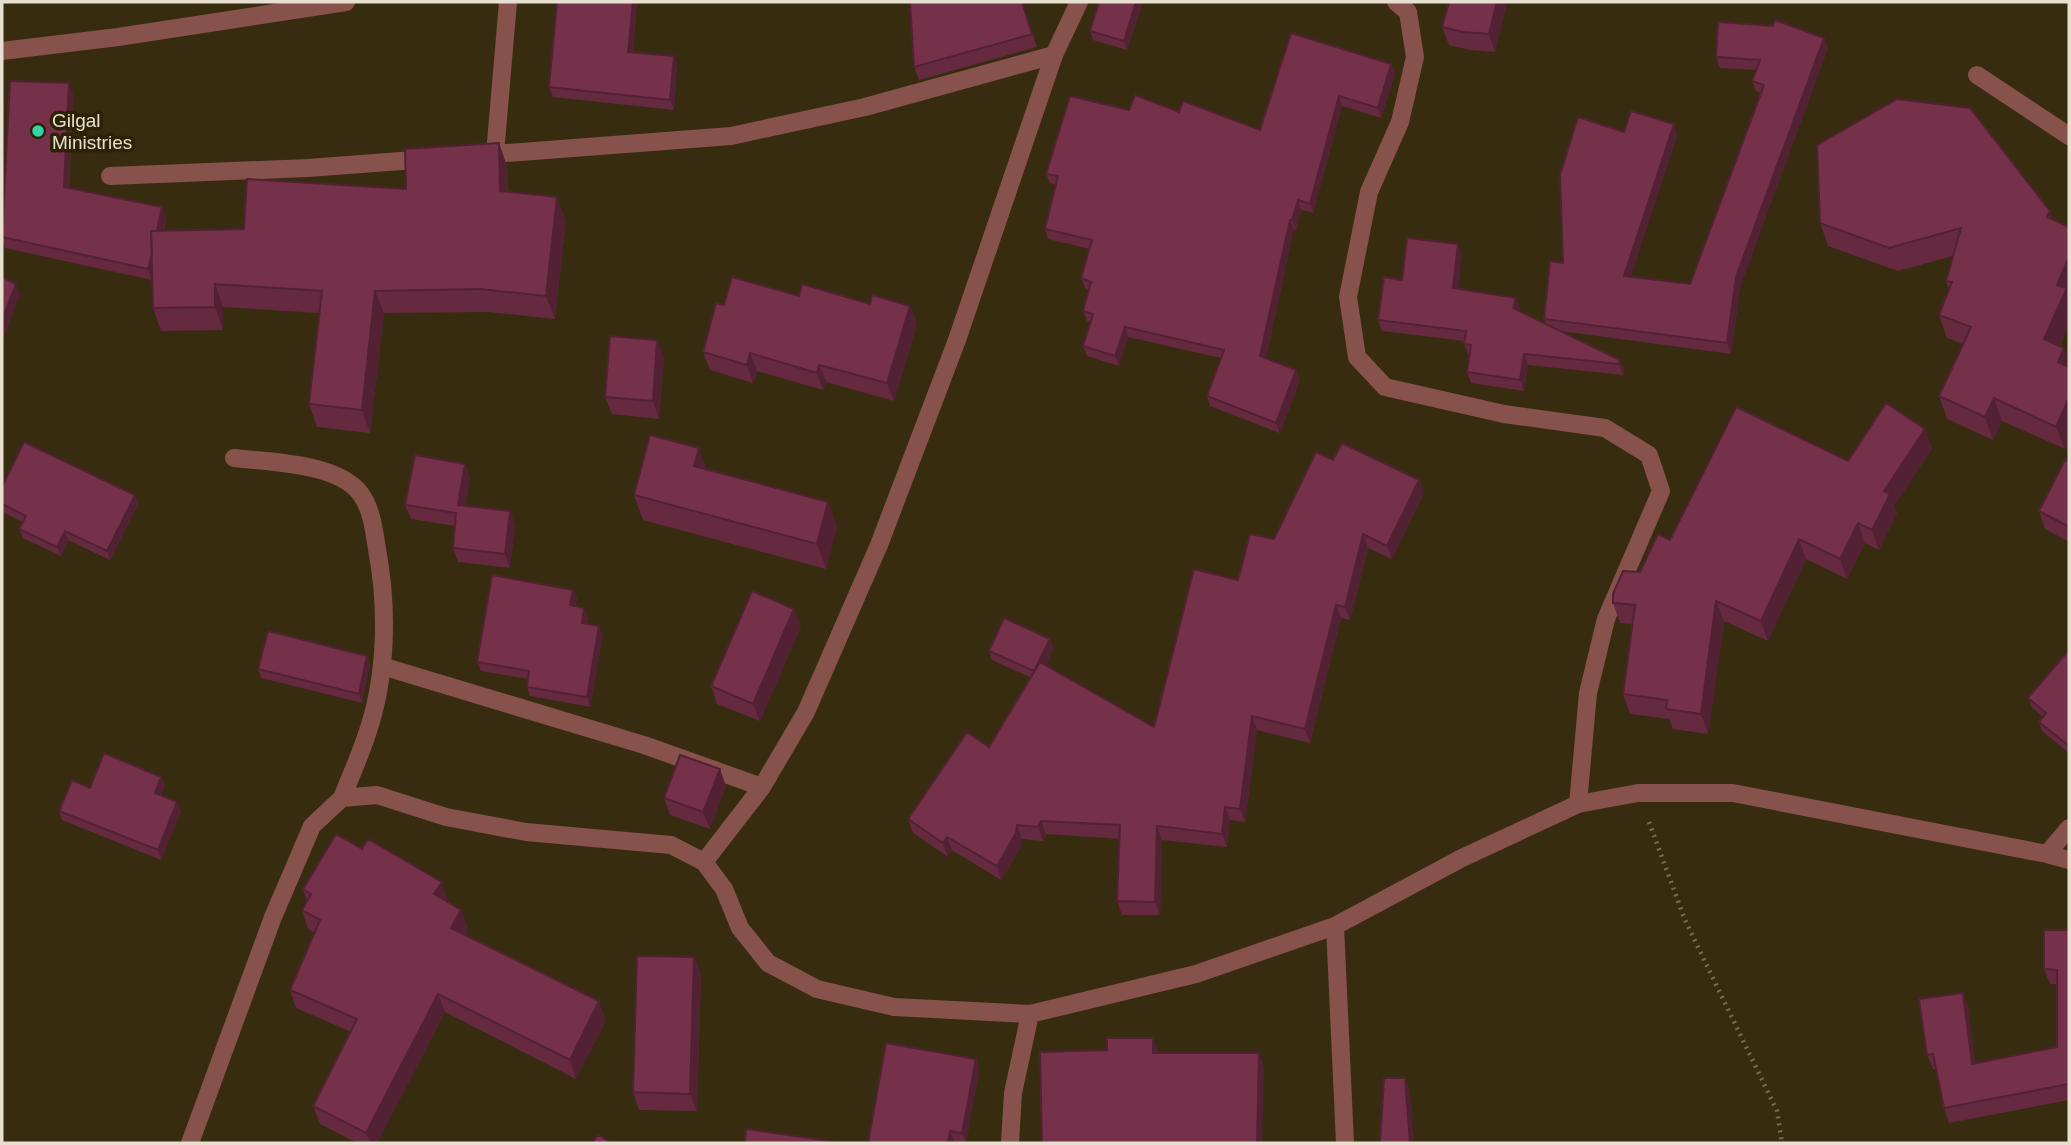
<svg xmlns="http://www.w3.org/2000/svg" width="2071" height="1145" font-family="Helvetica,sans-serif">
<rect width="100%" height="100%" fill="#372c10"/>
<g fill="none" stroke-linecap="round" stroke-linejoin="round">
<path stroke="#756c54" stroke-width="4.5" stroke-dasharray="2 5" stroke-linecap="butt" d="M1649,822L1685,920L1777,1111L1782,1143"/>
<path stroke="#87514c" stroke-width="18" d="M481,155L731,136L865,107L1054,55
M110,176L308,168L428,159
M1335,926L1345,1143"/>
<path stroke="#87514c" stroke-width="18" d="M1396,2L1408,12L1415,57L1400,122L1369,192L1348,297L1357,357L1385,387L1504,414L1605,428L1649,455L1661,491L1606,619L1588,693L1578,804
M2,51L118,37L346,2
M1977,75L2069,136
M495,154L508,2
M234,458C270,462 337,463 360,493C372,509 374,530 377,549C388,608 387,676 367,734C360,756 350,777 342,798
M382,666L644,745L762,787
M2047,854L2069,828
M704,862L762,787L806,712L879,545L957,340L1054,55L1079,2
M190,1143L273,917L312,826L342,798L377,795L446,817L526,832L671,845L704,862L724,889L740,928L768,963L817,989L894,1007L1030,1014L1196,974L1335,926L1462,858L1578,804L1638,793H1733L2047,854L2069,860
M1010,1143L1013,1093L1030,1014"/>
</g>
<path fill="#652940" d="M557,2H637L633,53L677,66L674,110L553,97L549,87Z
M910,2H1022L1037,47L919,80L914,67Z
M1099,2H1143L1127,50L1093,40L1090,31Z
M1449,2H1504L1506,7L1495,52L1470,50L1449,45L1442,27Z
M1824,38L1828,48L1740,287L1731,354L1561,331L1620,360L1624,371L1623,375L1528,365L1524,391L1471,383L1467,372L1469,356L1464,344L1465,341L1382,331L1378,320L1402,280L1462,255L1458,289L1516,298L1520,309L1519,311L1546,324L1544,319L1563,263L1624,132L1677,135L1631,276L1690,284L1761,93L1756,91L1752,81L1756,70L1720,68L1716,57Z
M1391,64L1395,74L1381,118L1342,106L1313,213L1301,210L1296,230L1294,229L1266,358L1296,370L1300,380L1280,433L1210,406L1207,396L1221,358L1128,337L1119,366L1087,356L1083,346L1090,322L1087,321L1083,311L1089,290L1085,288L1081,278L1090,249L1048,239L1045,229L1056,185L1050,183L1046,174L1129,110L1179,112L1260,130Z
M73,94L69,188L162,207L166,218L164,231L244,229L406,189L507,166L508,192L566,220L555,319L488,312L384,313L370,433L317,427L309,404L319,313L223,307V330L161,331L153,308L152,280L5,248L2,239V228Z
M2054,220L2069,227V324L2060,346L2064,348L2069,362V439L2065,449L2002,421L1993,440L1947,419L1939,396L1963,344L1947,338L1939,315L1949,289L1946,281L1953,256L1898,271L1828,246L1820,223Z
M799,296L870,304L910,306L917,324L894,401L826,382L823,390L757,371L753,383L710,370L703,352L724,305Z
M664,357L659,419L612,414L605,397Z
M1925,429L1932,449L1894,506L1897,513L1879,550L1865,543L1847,579L1806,559L1768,641L1724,621L1708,734L1673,729L1669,719L1630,714L1623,694L1632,624L1620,623L1613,603L1640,572L1670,540L1848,461Z
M1333,460L1419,480L1424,493L1392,559L1368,548L1350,620L1341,618L1310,743L1257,730L1245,822L1230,820L1227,847L1162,840L1160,915H1122L1117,901L1119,839L1046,834L1043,841L1022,839L1021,847L1001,880L952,850L948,857L913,833L908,819L989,747L1030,677L992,660L989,651L1050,639L1053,648L1046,665L1154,727L1238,580L1274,539Z
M2069,462V542L2045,529L2039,511Z
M465,464L470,478L465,506L510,511L515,525L510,568L458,562L453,548L455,526L411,519L405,505Z
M707,470L828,502L837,527L826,569L643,520L634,495Z
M2,487L138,504L110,560L68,540L61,556L23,538L19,529L23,522L2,512Z
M573,590L577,599L575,606L588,617L586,624L603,635L590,707L530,696L527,687L528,679L481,671L477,662Z
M801,626L760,721L717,704L711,686Z
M2069,650V753L2042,731L2039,722L2043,717L2032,707L2028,698Z
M367,656L370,665L362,703L261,678L258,669Z
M161,777L165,786L161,795L177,802L181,811L161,860L62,820L59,811L90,788Z
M726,786L710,829L670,815L664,798Z
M303,889L448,901V902L461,910L468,929L465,935L606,1020L576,1079L445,1012L377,1143H357L320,1124L313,1106L351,1032L296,1008L290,990L314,932L308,929L302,910L307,901Z
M2069,930V1100L1949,1123L1944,1108L1936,1069H1933L1927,1055L1963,993L1968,1008L1975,1063L2057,1047V984H2050L2044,969Z
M694,957L701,975L697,1111L639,1110L633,1092Z
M976,1059L979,1070L966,1143L954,1141L868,1143Z"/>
<path fill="#522234" d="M633,2H637L632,62L628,52Z
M1136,2H1143L1127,50L1124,41Z
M1497,2H1504L1506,7L1495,52L1489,34Z
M1824,38L1828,48L1740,287L1731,354L1727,343L1736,277Z
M674,56L677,66L674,110L670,100Z
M1391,64L1395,74L1381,118L1378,108Z
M69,83L73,94L68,198L64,187Z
M1339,96L1342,106L1313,213L1310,204Z
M1674,124L1677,135L1628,286L1624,276Z
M499,143L507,166L508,214L500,191Z
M557,197L566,220L555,319L546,296Z
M1298,200L1301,210L1296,230L1292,220Z
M162,207L166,218L152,280L148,269Z
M2050,211L2059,234L2047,217Z
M1290,220L1294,229L1264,366L1260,356Z
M1458,244L1462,255L1457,299L1453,288Z
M2069,257V324L2053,362L2044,339L2057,285Z
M16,284L20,295L2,341V320Z
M215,284L223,307V330L215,307Z
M375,291L384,313L370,433L362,410Z
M1516,298L1520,309L1517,319L1513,308Z
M910,306L917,324L894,401L887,383Z
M1125,327L1128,337L1119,366L1115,356Z
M657,340L664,357L659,419L653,401Z
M2064,348L2069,362V378L2058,362Z
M750,353L757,371L753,383L747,365Z
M1524,354L1528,365L1524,391L1520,380Z
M1620,360L1624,371L1623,375L1619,364Z
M819,365L826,382L823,390L817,373Z
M1296,370L1300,380L1280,433L1276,423Z
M1994,398L2002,421L1993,440L1985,417Z
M2069,398V439L2065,449L2056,427Z
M1925,429L1932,449L1894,506L1897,513L1879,550L1872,530L1884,491Z
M699,448L708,473L694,466Z
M465,464L470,478L463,519L458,505Z
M1419,480L1424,493L1392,559L1387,546Z
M135,495L138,504L110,560L107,551Z
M828,502L837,527L826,569L817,544Z
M510,511L515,525L510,568L505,554Z
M1858,523L1865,543L1847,579L1840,559Z
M65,531L68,540L61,556L57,547Z
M1363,534L1368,548L1350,620L1345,607Z
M1799,539L1806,559L1768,641L1761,621Z
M573,590L577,599L573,615L570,605Z
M1716,601L1724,621L1708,734L1701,714Z
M1336,605L1341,618L1310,743L1305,729Z
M584,608L588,617L585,632L582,623Z
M794,609L801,626L760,721L753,704Z
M599,626L603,635L590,707L587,697Z
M1050,639L1053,648L1038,681L1035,672Z
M367,656L370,665L362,703L359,694Z
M1252,716L1257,730L1245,822L1240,809Z
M720,769L726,786L710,829L703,812Z
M161,777L165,786L158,802L155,793Z
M177,802L181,811L161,860L158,850Z
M1225,807L1230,820L1227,847L1222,834Z
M1041,821L1046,834L1043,841L1038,827Z
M1017,825L1022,839L1021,847L1001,880L997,866Z
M1157,826L1162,840L1160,915L1155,902Z
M947,837L952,850L948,857L943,843Z
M442,882L448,901L441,913L434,894Z
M461,910L468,929L458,947L451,928Z
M694,957L701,975L697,1111L690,1094Z
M1963,993L1968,1008L1977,1079L1972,1064Z
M438,994L445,1012L377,1143H370L366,1133Z
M599,1001L606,1020L576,1079L570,1060Z
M1153,1038L1158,1051V1066L1153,1053Z
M1259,1053L1264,1067L1262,1143H1257Z
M976,1059L979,1070L966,1143L962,1133Z
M1405,1078L1410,1091L1414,1143H1410Z
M950,1131L954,1141L953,1143H948Z"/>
<path fill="#75304a" stroke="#522234" stroke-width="2" d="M557,2H633L628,52L674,56L670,100L549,87Z
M910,2H1022L1032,34L914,67Z
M1099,2H1136L1124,41L1090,31Z
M1449,2H1497L1489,34L1463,32L1442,27Z
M1775,20L1824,38L1736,277L1727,343L1544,319L1550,261L1563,263L1560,175L1578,117L1624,132L1631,111L1674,124L1624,276L1690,284L1764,85L1752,81L1760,60L1716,57L1718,22L1773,26Z
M1291,33L1391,64L1378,108L1339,96L1310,204L1298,200L1292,220H1290L1260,356L1296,370L1276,423L1207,396L1224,350L1125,327L1115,356L1083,346L1093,314L1083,311L1091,282L1081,278L1092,240L1045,229L1058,176L1046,174L1070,96L1129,110L1135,95L1179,112L1183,101L1260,130Z
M10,81L69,83L64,187L162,207L157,231H151L152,254L148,269L2,237Z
M1897,99L1970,108L2050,211L2047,217L2069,227V257L2057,285L2067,288L2044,339L2064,348L2058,362L2069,367V398L2056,427L1994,398L1985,417L1939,396L1971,327L1939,315L1952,282L1946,281L1961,228L1889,248L1820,223L1817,145Z
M499,143L500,191L557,197L546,296L480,289L375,291L362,410L309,404L322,291L215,284V307L153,308L151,231L244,229L247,179L406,189L405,149Z
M1407,238L1458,244L1453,288L1516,298L1513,308L1620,360L1619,364L1524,354L1520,380L1467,372L1471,345L1464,344L1466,331L1378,320L1384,277L1402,280Z
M2,277L16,284L2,320Z
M732,277L799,296L802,284L870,304L872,295L910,306L887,383L819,365L817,373L750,353L747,365L703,352L716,303L724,305Z
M610,336L657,340L653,401L605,397Z
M1886,403L1925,429L1884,491L1890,494L1872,530L1858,523L1840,559L1799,539L1761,621L1716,601L1701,714L1666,709L1667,700L1623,694L1635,605L1613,603V594L1623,571L1640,572L1658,534L1670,540L1736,407L1848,461Z
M650,435L699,448L694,466L828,502L817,544L634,495Z
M24,442L135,495L107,551L65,531L57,547L19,529L26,516L2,504V487Z
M1342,443L1419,480L1387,546L1363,534L1345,607L1336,605L1305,729L1252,716L1240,809L1225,807L1222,834L1157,826L1155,902L1117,901L1120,825L1041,821L1038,827L1017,825L1016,833L997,866L947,837L943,843L908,819L967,732L989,747L1040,662L1154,727L1194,569L1238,580L1250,534L1274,539L1316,452L1333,460Z
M415,455L465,464L458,505L510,511L505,554L453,548L456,513L405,505Z
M2065,460L2069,462V527L2039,511Z
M492,575L573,590L570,605L584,608L582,623L599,626L587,697L527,687L529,671L477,662Z
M752,591L794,609L753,704L711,686Z
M1004,618L1050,639L1034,671L989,651Z
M268,631L367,656L359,694L258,669Z
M2069,650V746L2039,722L2046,713L2028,698Z
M104,753L161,777L155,793L177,802L158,850L59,811L72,780L90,788Z
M680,755L720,769L703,812L664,798Z
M336,834L362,849L368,839L442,882L434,894L461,910L451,928L599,1001L570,1060L438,994L366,1133L313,1106L357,1019L290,990L320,920L302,910L311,894L303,889Z
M2044,930H2069V1084L1944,1108L1933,1054L1927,1055L1919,999L1963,993L1972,1064L2057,1047V970L2044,969Z
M637,956L694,957L690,1094L633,1092Z
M1107,1038H1153V1053H1259L1257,1143H1042L1040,1052L1107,1050Z
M886,1043L976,1059L962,1133L950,1131L948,1143H868Z
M1384,1078H1405L1410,1143H1380Z
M746,1129L843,1143H745Z
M598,1135L612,1143H592Z"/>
<circle fill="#34d4a8" stroke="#2d2206" stroke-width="2.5" cx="38" cy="131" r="7"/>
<g text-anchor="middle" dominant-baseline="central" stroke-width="7" stroke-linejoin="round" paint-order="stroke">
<g font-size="19" fill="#e7e0d0" stroke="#2d2206" text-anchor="start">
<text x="52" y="120">Gilgal<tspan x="52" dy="22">Ministries</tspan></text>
</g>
</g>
<rect width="2071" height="1145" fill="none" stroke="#e7e0d0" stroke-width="7"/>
</svg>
